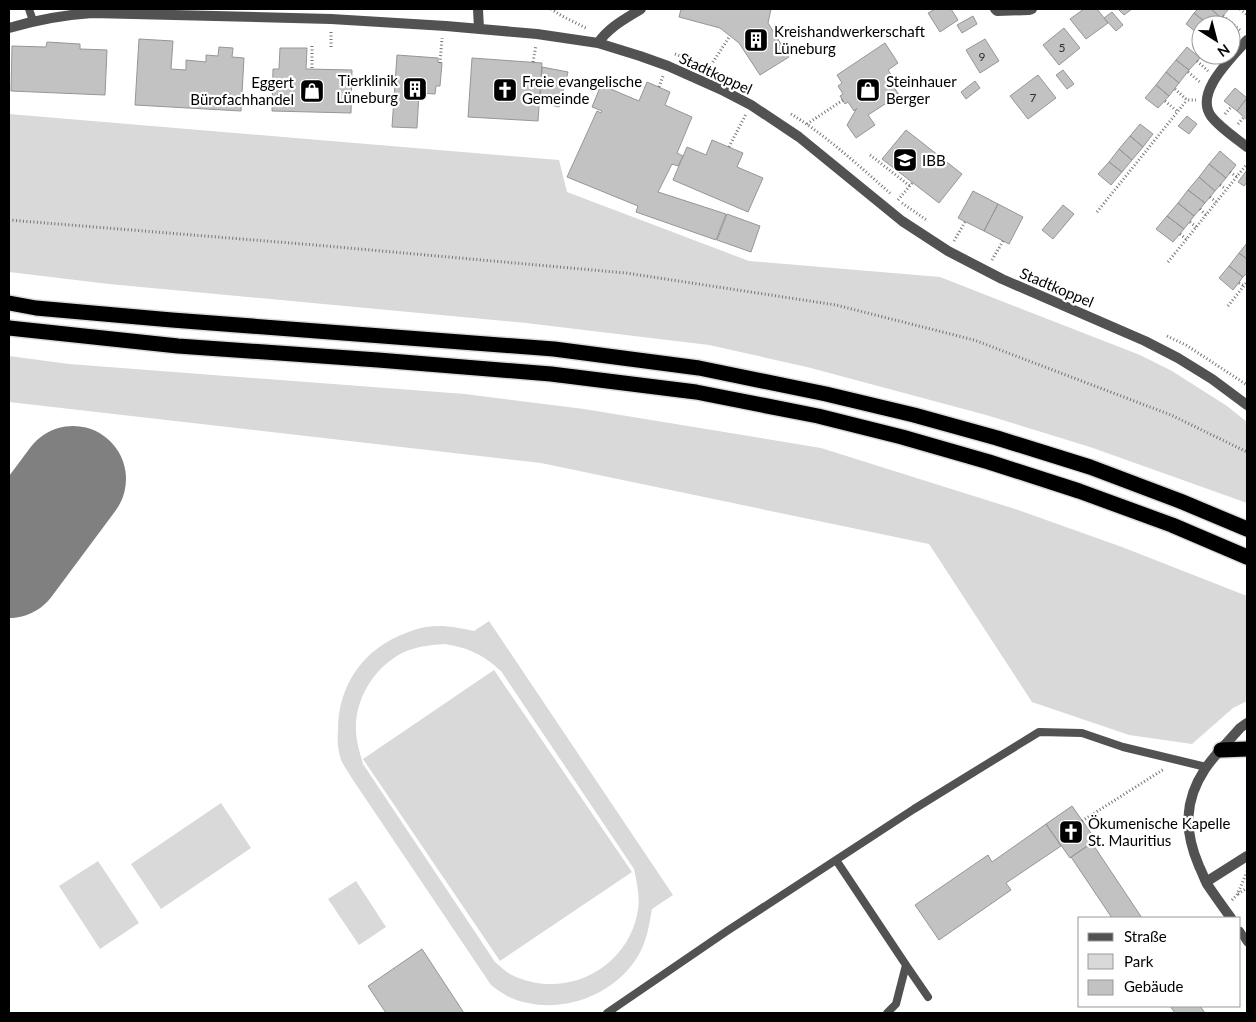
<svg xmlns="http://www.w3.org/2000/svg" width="1256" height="1022" font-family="Lato,sans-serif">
<rect width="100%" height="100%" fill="#fff"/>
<path fill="#d9d9d9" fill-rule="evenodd" d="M9,114L559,160L567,192L749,261L940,277L1140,355L1172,371L1227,406L1247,422V503L1090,447L986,415L807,367L709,345L526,323L109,284L9,272Z
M9,356L69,364L465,394L584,409L821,448L1015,509L1122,547L1247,596V701L1233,708L1192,744L1129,735L1032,702L929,544L541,463L9,402Z
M489,621L673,895L652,909C649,925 647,941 638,956C612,999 553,1018 507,996C502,993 496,989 491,985L351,777C348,772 344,766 341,760C338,751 337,740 338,730C338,685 364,648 406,633C411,631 416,629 421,628C441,624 454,627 474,631ZM444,644C469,648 482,654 501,671L634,869C637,884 641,899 637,915C625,971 562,1001 510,974C505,971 500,966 495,962L363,764C360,753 356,741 356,729C355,696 378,662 409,650C421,646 432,645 444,644Z
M494,670L632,872L500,961L363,759Z
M221,803L251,848L161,909L131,864Z
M98,861L139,923L100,949L59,886Z
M356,881L386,927L359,945L328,899Z"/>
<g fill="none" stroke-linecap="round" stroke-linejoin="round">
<path stroke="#808080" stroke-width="106" d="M9,565L73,479"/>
</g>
<path fill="#c2c2c2" stroke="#969696" d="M681,9H771L768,23L789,57L760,75L739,43L720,28L679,17Z
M935,9H951L958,20L940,32L928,13Z
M1084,9H1097L1108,23L1086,39L1070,19Z
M1118,9H1132L1124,15Z
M1198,9H1211L1221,18L1215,25H1209L1194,13Z
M1211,9H1229L1221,18Z
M1112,12L1123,25L1116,31L1104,18Z
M1194,13L1209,25H1201V36L1186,24Z
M973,16L977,24L962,33L957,25Z
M1064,28L1080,48L1059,65L1043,45Z
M139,39L173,41L171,69L186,70V60L206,62V55L218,56L219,47L233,48L232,57L244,58L241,111L135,105Z
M985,39L999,61L980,73L966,50Z
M47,42L80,44V49L107,50L105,95L11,91L12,46L46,47Z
M885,43L898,63L888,70L894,79L890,81L899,95L868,115L875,125L856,138L847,125L857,108L854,111L848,102L845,104L840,96L843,94L838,86L842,83L837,75Z
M1187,47L1200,58L1189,70L1176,60Z
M280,48H307L306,69L352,70L351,113L272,111L273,69H279Z
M397,55L438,58V62L442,63L440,86H436L435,94L419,93L417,128L392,127Z
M472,58L542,63L538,121L468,117Z
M1176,60L1189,70L1179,83L1166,72Z
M542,67L568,72L559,107L540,102Z
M1063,70L1074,84L1067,89L1056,75Z
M1166,72L1179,83L1169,96L1156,85Z
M1038,75L1056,98L1028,119L1010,96Z
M975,81L980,88L966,99L961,92Z
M647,82L670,92L665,105L692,117L677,153L683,156L678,166L672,164L658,192L726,214L716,240L636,212L638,206L567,177L597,111L601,113L602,111L592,107L601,85L639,101Z
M1156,85L1169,96L1158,108L1145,98Z
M1235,88L1247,98L1237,111L1224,101Z
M1247,98V120L1237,111Z
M1187,116L1197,124L1189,134L1178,126Z
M1140,124L1153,134L1143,147L1130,136Z
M906,130L962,174L939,203L882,159Z
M1130,136L1143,147L1132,160L1119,149Z
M712,140L743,153L737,167L763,178L748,212L673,180L687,147L706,155Z
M1119,149L1132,160L1122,172L1109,162Z
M1220,151L1236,165L1226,178L1209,164Z
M1109,162L1122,172L1111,185L1098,174Z
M1209,164L1226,178L1215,191L1199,177Z
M1247,170V182L1244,186L1238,182Z
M1199,177L1215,191L1205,203L1188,190Z
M1188,190L1205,203L1194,216L1178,203Z
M973,191L998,204L984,231L958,218Z
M1178,203L1194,216L1184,229L1167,216Z
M998,204L1023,217L1009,244L984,231Z
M1063,205L1074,214L1053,239L1042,230Z
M727,214L760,226L751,252L717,240Z
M1167,216L1184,229L1173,242L1156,229Z
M1247,243V259L1239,253Z
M1239,253L1247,259V273L1243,277L1229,266Z
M1229,266L1243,277L1233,290L1219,278Z
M1072,806L1096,840L1070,858L1046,824Z
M1046,824L1061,846L1006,883L1011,890L939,940L915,905L988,855L992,862Z
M1092,843L1142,918H1112L1071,857Z
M422,949L464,1013H386L368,986Z
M1170,1006H1200L1205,1013H1175Z"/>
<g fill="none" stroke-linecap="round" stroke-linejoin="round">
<defs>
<path id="motorway" d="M9,303L36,308L172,320L554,349L699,368L826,394L914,415L997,438L1090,467L1180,501L1247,529
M9,328L178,346L378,360L551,374L696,392L818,416L902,437L989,462L1079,491L1172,525L1247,557
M1221,750L1247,749"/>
</defs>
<use href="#motorway" stroke="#dbdbdb" stroke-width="18"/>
<path stroke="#747474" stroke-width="3" stroke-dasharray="1 2.5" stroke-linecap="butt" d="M551,9L562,16L586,28
M1240,9L1247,15
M1223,16L1240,30
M1217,23L1220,25
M312,46V69
M331,47V30
M675,54L688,59
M1197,61L1208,71
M533,62L536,45
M440,63L442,38
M709,68L730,36
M1188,72L1201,83
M659,87L663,76
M1175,89L1187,100H1196
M1165,101L1178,112
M791,114C827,136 859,166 891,194
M1225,114L1231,107
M807,124L843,100
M1238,124L1244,117
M729,147L746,114
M870,155L910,186
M1230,172L1237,177
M1220,185L1226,189
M1210,197L1216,202
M898,200L913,182
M902,203L928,221
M1200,209L1206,215
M1097,212L1187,100
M9,220L315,245L626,273L836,305L974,340L1171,415L1247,452
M1190,222L1196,227
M1180,234L1186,239
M954,241L965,222
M992,260L1003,241
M1168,262L1247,164
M1239,283L1244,286
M1228,306L1247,282
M1167,336L1186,345L1247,385
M1082,821L1164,769
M1238,894L1247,888
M1232,900L1237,895L1247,872"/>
<path stroke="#525252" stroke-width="8" d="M29,9L33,21
M836,860L906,965
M1240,931L1247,942
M607,1013L727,931L914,809L1039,732L1082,733L1123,747L1206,767
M887,1013L896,1004L906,965L928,997"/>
<path stroke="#525252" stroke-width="10" d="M478,9L479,29
M995,9L997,11L1029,10L1032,9
M9,28C36,20 63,15 92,13L331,19L446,26L537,34L598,43L640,56L668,66L724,91L751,105L799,137L902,221L948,251L1002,279L1145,341L1178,358L1212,379L1247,405
M1247,40C1232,58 1194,92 1211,116C1219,127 1237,139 1247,147
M598,43C609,27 625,19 641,9
M1206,882L1247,856
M1231,918C1223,907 1215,896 1207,884C1204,878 1202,872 1199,866C1184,831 1184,801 1205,769C1215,754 1229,741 1240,728L1247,723"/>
<use href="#motorway" stroke="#000" stroke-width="15"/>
</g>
<defs>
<symbol id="building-square" viewBox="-11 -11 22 22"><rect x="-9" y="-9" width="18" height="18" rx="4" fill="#000" stroke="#fff"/><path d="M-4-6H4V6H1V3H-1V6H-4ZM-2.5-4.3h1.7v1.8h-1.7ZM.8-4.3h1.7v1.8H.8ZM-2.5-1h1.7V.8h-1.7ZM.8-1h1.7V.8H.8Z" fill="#fff"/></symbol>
<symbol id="church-square" viewBox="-11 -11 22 22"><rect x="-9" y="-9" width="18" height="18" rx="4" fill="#000" stroke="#fff"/><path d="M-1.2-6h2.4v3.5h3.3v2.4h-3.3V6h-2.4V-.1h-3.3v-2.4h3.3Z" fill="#fff"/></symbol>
<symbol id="shop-square" viewBox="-11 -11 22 22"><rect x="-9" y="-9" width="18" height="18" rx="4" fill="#000" stroke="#fff"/><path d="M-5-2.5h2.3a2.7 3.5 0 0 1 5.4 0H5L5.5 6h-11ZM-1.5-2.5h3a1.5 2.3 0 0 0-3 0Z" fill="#fff"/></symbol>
<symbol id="university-square" viewBox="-11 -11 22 22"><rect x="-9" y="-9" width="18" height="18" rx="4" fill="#000" stroke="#fff"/><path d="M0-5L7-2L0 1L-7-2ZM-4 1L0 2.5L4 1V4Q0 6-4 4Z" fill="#fff"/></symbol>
</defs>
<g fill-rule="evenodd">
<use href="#building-square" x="742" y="26" width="28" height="28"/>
<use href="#building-square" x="401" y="75" width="28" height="28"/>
<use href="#church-square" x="491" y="76" width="28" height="28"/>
<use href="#shop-square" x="854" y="76" width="28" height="28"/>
<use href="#shop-square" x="298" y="77" width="28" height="28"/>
<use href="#university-square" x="891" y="146" width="28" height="28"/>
<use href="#church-square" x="1057" y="818" width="28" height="28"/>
</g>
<g text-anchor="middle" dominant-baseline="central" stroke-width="4.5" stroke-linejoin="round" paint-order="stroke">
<g font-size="12" fill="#303030">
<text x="1062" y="47">5</text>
<text x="982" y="56">9</text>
<text x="1033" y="97">7</text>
</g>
<g font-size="15" fill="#000" stroke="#fff" text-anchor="start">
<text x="774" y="31">Kreishandwerkerschaft<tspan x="774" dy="17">Lüneburg</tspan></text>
<text x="398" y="80" text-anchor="end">Tierklinik<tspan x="398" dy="17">Lüneburg</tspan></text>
<text x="522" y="81">Freie evangelische<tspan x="522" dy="17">Gemeinde</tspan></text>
<text x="886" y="81">Steinhauer<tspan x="886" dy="17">Berger</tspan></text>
<text x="294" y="82" text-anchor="end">Eggert<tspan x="294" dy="17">Bürofachhandel</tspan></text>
<text x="922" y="160">IBB</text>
<text x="1088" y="823">Ökumenische Kapelle<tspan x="1088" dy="17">St. Mauritius</tspan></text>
</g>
<g font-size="15" fill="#000" stroke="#fff">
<text transform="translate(716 73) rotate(25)">Stadtkoppel</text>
<text transform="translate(1057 287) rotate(23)">Stadtkoppel</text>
</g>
</g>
<rect width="1256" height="1022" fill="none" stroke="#000000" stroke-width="20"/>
<rect x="1078" y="917" width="162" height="90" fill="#ffffff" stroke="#999999"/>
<rect x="1088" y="933" width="25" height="8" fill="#525252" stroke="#999999"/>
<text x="1124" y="942" font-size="15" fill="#000000">Straße</text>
<rect x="1088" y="954" width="25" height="15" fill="#d9d9d9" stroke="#999999"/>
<text x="1124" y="967" font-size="15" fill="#000000">Park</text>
<rect x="1088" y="980" width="25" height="15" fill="#c2c2c2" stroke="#999999"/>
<text x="1124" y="992" font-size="15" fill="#000000">Gebäude</text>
<g transform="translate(1216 40) rotate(144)"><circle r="24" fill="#ffffff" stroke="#999999"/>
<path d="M0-4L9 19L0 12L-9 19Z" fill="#000000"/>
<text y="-8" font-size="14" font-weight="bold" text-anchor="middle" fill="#000000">N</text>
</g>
</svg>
